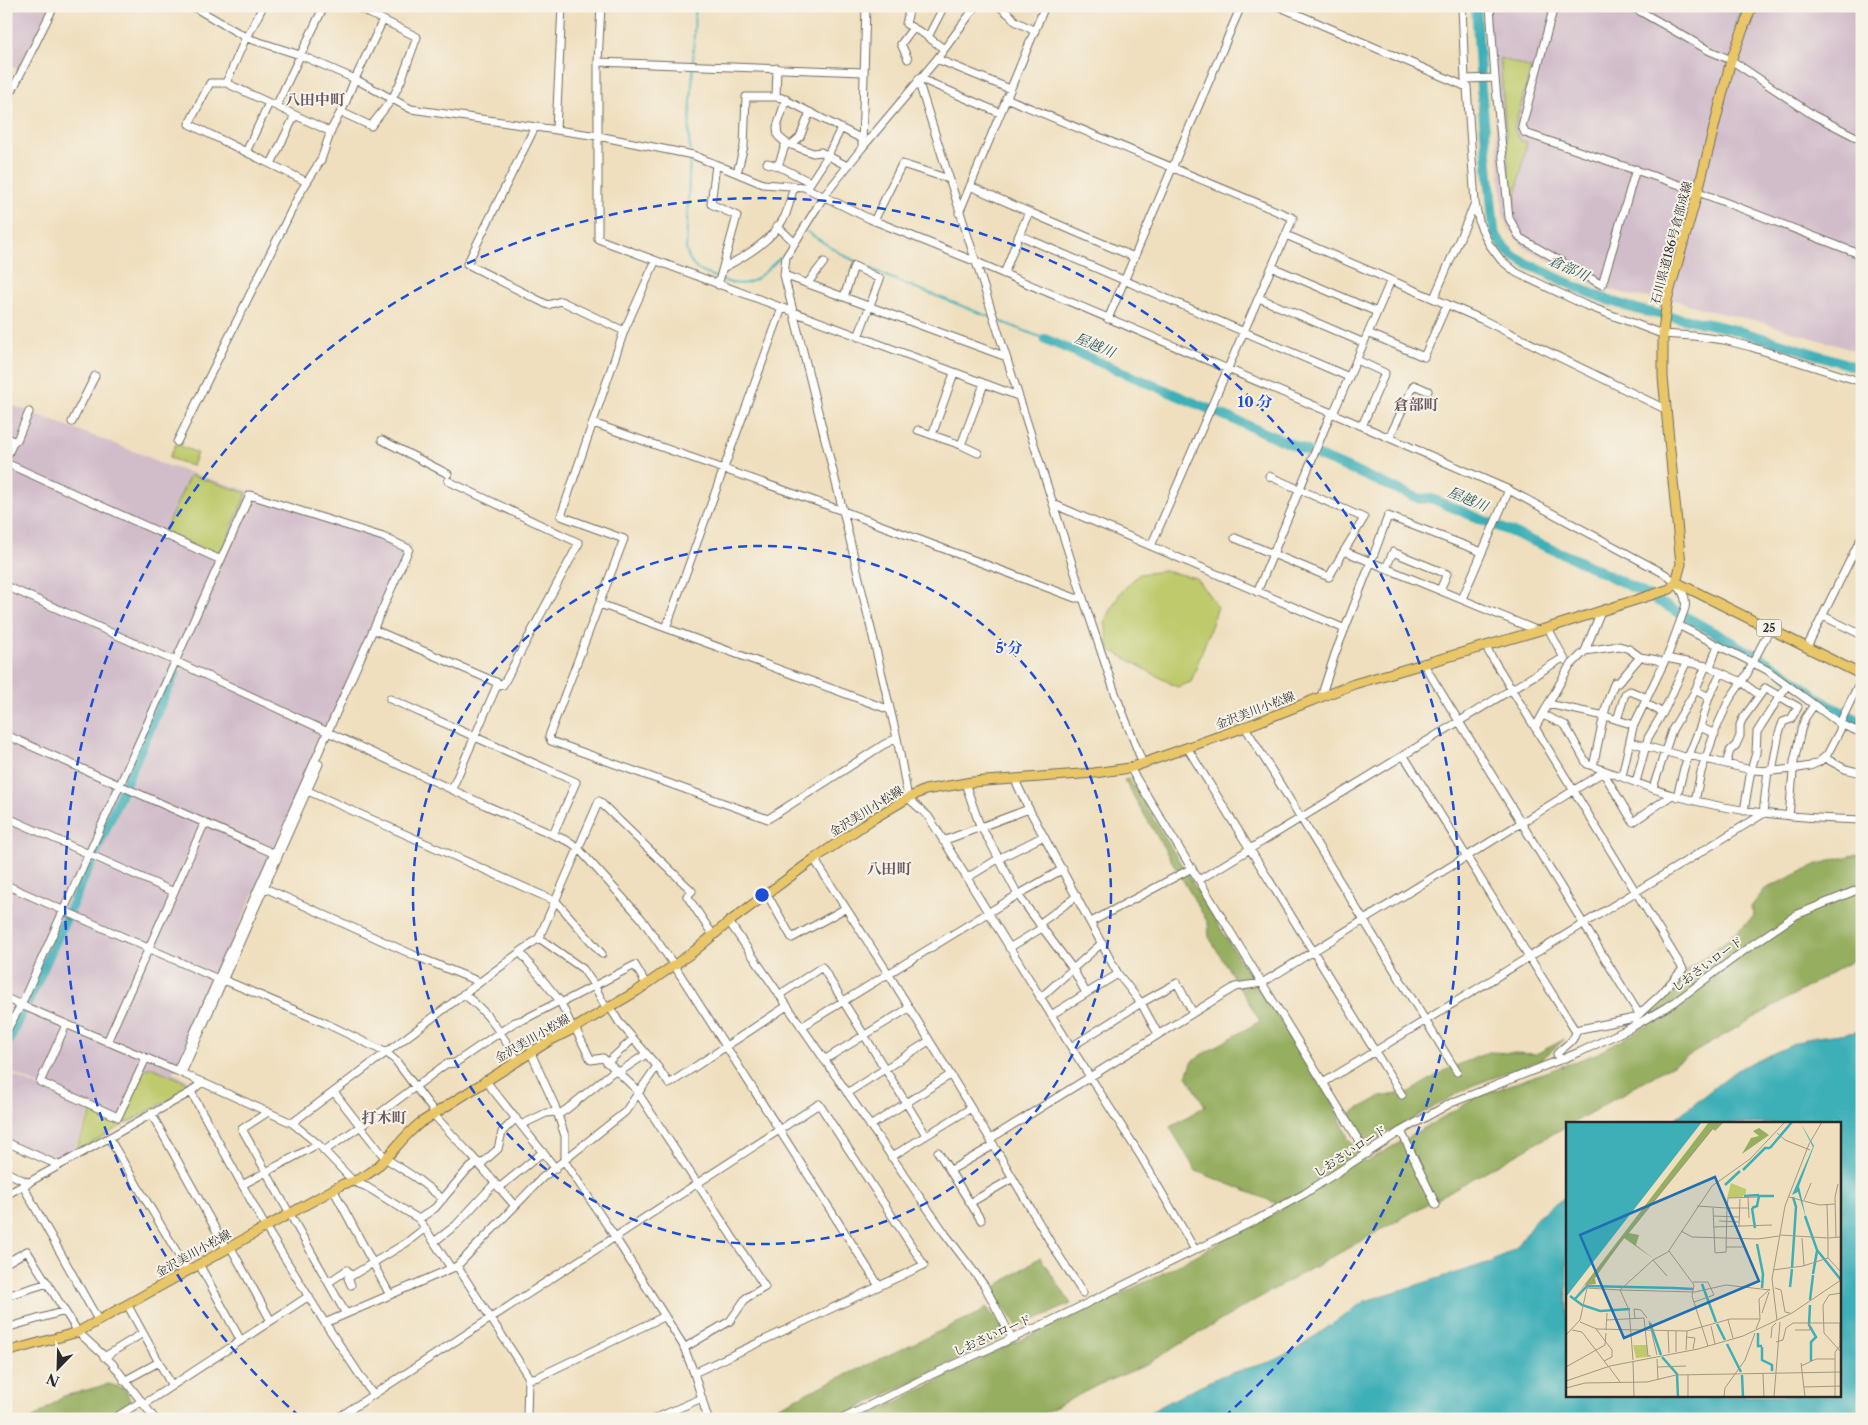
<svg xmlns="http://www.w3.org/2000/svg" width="1868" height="1425" font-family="'Libre Caslon Text','Noto Serif JP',serif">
<rect width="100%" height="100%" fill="#f7f3e8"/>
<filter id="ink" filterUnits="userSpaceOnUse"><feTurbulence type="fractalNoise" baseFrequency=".02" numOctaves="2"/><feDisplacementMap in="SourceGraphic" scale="10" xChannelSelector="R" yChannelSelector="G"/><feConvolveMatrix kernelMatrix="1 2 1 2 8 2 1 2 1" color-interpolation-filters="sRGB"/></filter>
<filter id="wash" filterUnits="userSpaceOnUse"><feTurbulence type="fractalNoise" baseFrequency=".0096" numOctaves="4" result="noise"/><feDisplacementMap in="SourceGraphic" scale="20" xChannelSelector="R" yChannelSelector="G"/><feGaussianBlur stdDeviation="1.12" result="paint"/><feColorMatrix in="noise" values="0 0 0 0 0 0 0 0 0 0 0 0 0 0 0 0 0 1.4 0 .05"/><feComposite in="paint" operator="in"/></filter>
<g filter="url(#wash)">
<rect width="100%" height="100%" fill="#efdfbe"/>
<path fill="#d1bdca" d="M6,6H50L19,70L6,64Z
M1486,6H1862V353L1754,320L1719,313L1677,301L1634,296L1595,285L1524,247L1509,229L1503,213Z
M6,403L149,457L156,462L385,534L411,545L173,1073L198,1084L194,1088L126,1125L6,1070Z
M6,1072L91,1111L72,1154L57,1162L6,1139Z"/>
<path fill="#beca6c" stroke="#747a4c" d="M1500,58L1531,68L1514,129L1521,141L1527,142L1512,214Z
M176,444L197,453L192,466L169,458Z
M190,475L247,493L219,557L164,531Z
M1165,571L1196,578L1218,607L1191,682L1177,687L1109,649L1105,621L1120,593L1139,574Z
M151,1067L189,1083L191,1088L127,1123L122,1121L143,1070Z
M92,1112L123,1125L74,1153Z"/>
<path fill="#96ae60" stroke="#606c46" d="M1129,779L1241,962L1331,1098L1348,1138L1366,1162L1479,1096L1596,1054L1647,1026L1652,1010L1689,968L1730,938L1754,916L1751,907L1765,889L1818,864L1862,853V955L1571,1124H1567V1126L1255,1300L1144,1366L1100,1384L1032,1419H863L1005,1347L1152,1279L1286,1207L1196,1171L1170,1127L1205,1106L1187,1076L1193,1060L1260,1021L1209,937L1208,923L1124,780Z
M1565,1039L1541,1060L1471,1086L1367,1144L1349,1114L1380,1097L1409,1092L1446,1070L1489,1052L1536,1054Z
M1040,1257L1071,1304L1018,1327L991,1290Z
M986,1307L1009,1334L836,1419H751L981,1312Z
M109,1384L125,1389L132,1404L127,1416L120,1419H32L64,1396Z"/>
<path fill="#3eafb7" stroke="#346d71" d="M1862,1028V1419H1137L1199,1386L1221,1376L1273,1361L1294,1351L1365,1301L1491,1262L1517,1247L1539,1215L1567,1196V1396H1839V1124H1672L1676,1118L1726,1078L1744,1066L1808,1038L1856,1032Z"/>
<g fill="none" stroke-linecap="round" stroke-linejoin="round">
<path stroke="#3eafb7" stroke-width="2" d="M1734,29L1742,6
M693,64L695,6
M690,151L689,135L693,69
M690,156L686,249C691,270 699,271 718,278
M807,232L843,255L888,277L990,317
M722,280C752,291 759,276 780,258
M997,320L1045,339"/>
<path stroke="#3eafb7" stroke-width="10" d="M1476,6L1481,87L1494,231C1508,259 1522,261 1549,274C1581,290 1613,304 1648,312C1678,319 1708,322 1738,331C1779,342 1821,356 1862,369
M1045,339L1420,499L1430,498L1573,558L1636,589L1780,669L1828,705L1862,722
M126,782L175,672
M96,851L123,789
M70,909L93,858
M28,1002L66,918
M6,1047L22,1011"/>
</g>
</g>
<g filter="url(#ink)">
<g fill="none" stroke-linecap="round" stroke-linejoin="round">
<defs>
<path id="minor" d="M192,6L247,38L300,55L355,79L411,109L598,136L693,155L763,184L804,187L870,219L974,261L1362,426L1509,490L1665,574C1676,582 1688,593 1685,608L1669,652L1633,727L1622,776
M324,6L276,106L331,132
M601,6L598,62V239L1018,396
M910,6L906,24L924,34L944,49
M976,6L937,59L862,148L824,196L786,257L784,275L843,511L897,738L908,798L928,816L949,849L1071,1047L1140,1155L1195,1250
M999,6L1011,16L1015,21L1035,31
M1278,6L1467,87
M1554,6L1522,126L1525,133L1683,186L1862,255
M1631,6L1708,50L1731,60L1813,115L1862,140
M928,37L944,6
M247,38L263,6
M908,59L901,44L913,28
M937,59L1010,89
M598,62L864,72
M919,78L1000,113
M1495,78L1509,218L1520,238L1602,285L1636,169
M1465,79L1495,78L1490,6
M918,80L1083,598L1115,693L1143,764
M226,83L246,37
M776,97L782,98L862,139
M1006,98L1293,218L1151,546
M786,99L777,127L778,136L786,143
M6,103L54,6
M276,106L226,83H210L189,124L307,182
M341,112L371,126L392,99L401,81L417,37L355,6
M535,127L467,264L548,305L561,301L624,331
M556,130L562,6
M791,145L800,137L810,112
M862,147L866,6
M246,152L269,103
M767,163L778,166L810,182
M271,164L295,115
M716,165L711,204L737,216L718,285
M778,166L786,143L813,153L821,152L847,166
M737,173L744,146L746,97H776L777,68
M970,186L1029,212L1019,235L1349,377
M807,188L827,157L841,128
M1475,203L1480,225L1489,244L1501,260L1517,273L1585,305L1662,334L1693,336L1724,340L1751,347L1862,382
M1029,212L1134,257
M959,213L1045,6
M874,221L902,164L949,179
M777,226L794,242
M1286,235L1481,319L1667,410
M655,262L624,331L561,516L624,539L549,736L551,741L768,819L883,745L897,738
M1272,267L1377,312
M723,268C746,256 773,240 785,216C789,207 791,196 794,186
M1004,274L1019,235
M784,275L1004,356
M807,284L824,262
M844,297L854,266L880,279L858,337
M1259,298L1364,343
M1434,298L1475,203L1467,87L1465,79L1462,6
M1108,319L1241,6
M1368,333L1424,357L1447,304
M1357,360L1385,373L1362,426
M954,373L932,435L961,445L984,384
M1331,413L1273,554L1329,577L1344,551L1371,562L1388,516L1482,552
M1333,414L1391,280
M72,422L95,376
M593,423L843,511L1075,598H1083
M918,430L932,435
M6,438L14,441L6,458
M1389,438L1414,385L1428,391
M382,440L448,474
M14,441L17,440L29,412
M177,442L300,193L321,160L332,128L344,106L355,79L383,20
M961,445L978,453
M6,463L221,560
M1269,476L1364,518L1344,551
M448,481L579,543L503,685L498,683
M1053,504L1345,629
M1235,538L1273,554L1257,592
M1386,568L1393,552L1447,574L1440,590
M6,586L175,661L485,805L570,842L577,847L641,918L674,965L879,1286
M1462,599L1509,490
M600,604L890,710
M1823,616L1862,635
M1680,626L1767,670L1840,724L1862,733
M666,628L782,308
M1548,628L1565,660
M377,631L498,683L452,789
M1485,646L1683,969L1661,994L1635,1018L1575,1030
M1807,647L1862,536
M1585,651L1619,646L1629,649L1640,657L1657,660L1663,663
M1666,658L1706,666L1742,682L1759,695
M1423,663L1639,1014
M1710,667L1718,645
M1695,690L1709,697
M1321,697L1335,654L1371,562L1536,630
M390,699L576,782L553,835
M1645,703L1663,713
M1548,704L1605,716L1634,725
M1543,715L1565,725L1587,764C1616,774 1646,788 1676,796C1737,813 1799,818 1862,820
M1617,720L1625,694L1630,691L1647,698
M1245,727L1457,1072
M1700,727L1715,734
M1535,728L1569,667L1585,651L1601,611
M6,735L275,854
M1630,742L1685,757L1689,755L1751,770L1772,771L1793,769L1810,766L1819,762L1827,755L1840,730L1841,721L1862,677
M1188,749L1402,1095
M1404,756L1576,1032C1573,1044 1564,1045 1557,1054L1560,1060
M1825,758L1845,769L1862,773
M1726,764L1730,751L1736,745L1740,736V725L1742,720L1765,688L1798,707L1791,719L1783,722L1779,733L1772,771
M1593,766C1600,738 1603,708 1615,682L1618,683L1640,657
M1130,768L1367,1154
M1603,772L1633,822L1672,795
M1015,780L1029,809L1118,974L1141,1003L1158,1034
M1636,782L1648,738L1665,709L1686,663
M965,783L980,826L989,840L1018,895L1073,969L1086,993
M1653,788L1672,730L1694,693L1706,666
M308,791L555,901
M1677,797L1684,768L1700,727L1709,697L1721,673
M1695,801L1701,772L1716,729L1729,700L1747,674L1770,629
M1744,811L1751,770L1756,753L1757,732L1787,685
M1763,814L1768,770
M1789,816L1794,762L1801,730L1805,718L1814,705
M6,817L174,892
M943,841L1029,809
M818,859H814L888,973L990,1139L1052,1245L1083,1293
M967,878L998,859L1044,836
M1199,880L1563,658
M6,885L218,979
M265,888L418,957L480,982
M767,894L792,938L846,908
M555,900L602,954
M729,922L946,1235L984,1285L1012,1338
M1091,922L1192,868
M1039,924L1077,896
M539,938L583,969L594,985L606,1008
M1009,948L1042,928
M520,952L560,1001L573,1029
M224,980L325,1023L387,1053L396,1061L435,1113
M463,994C488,1011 502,1035 518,1061
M779,995L822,967L926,1135
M6,998L21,1005L250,495L383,537L409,549L177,1071
M1040,998L1102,943
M561,1003L635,965L646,984
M1051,1015L1118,974
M66,1025L40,1082L118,1117L146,1058
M801,1027L1009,900L1063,869
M575,1028L591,1060L603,1058L639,1092
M6,1032L21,1005L177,1071L292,1123L318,1144L354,1182L367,1187L419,1219L451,1268
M107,1042L205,822
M1071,1047L1141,1003L1177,983L1193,1013
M531,1053L555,1106L565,1136V1162L615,1237L683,1345L694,1373L708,1419
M824,1060L909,1008
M607,1063L633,1039
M657,1066L669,1084L787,1006
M182,1073L319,764
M618,1073L646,1054
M485,1080L556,1169
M1323,1083L1763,814
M191,1092L266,1228L325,1323L373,1395
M334,1092L385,1158L416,1178L443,1199
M638,1093L765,1287L746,1298L730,1321L684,1348
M847,1093L929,1041
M268,1112L242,1129L346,1314
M151,1113L226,1248
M433,1114L471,1155L515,1206
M558,1115L567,1109L615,1070
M292,1123L539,938L599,801L692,891L687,896L713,935
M521,1125L546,1113L557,1112
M870,1126L950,1075
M1401,1131L1436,1205
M109,1138L188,1271
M990,1139L1235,987L1262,983L1605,771
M6,1142L58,1165
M324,1151L380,1113L446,1064L455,1063L515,1022L525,1019L560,1001
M938,1152L981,1220
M891,1157L971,1108
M480,1165L498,1149L502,1132L516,1118
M951,1170L994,1145
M6,1172L29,1183
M242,1185L318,1144
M23,1186L98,1320
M499,1188L543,1152
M333,1189L390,1295
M6,1195L191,1092L202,1082
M970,1203L1013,1178
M419,1219L435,1208L467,1170L478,1162
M434,1242L456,1225L495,1183
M230,1246L271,1321
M6,1263L27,1251L78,1332L112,1363L155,1419
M199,1264L241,1341
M457,1266L530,1379
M329,1282L347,1270L351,1276
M351,1285L348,1278L406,1243L425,1228
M6,1296L48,1283
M127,1304L172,1386
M325,1323L457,1266L542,1178L625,1112L657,1066L619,1022L609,1006
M6,1328L65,1311
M104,1357L143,1333
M124,1381L159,1362
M144,1404L309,1296
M113,1419L142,1401
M336,1419L819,1104L924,1265L694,1373
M528,1419L527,1415L528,1379L538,1377L665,1316
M654,1419L702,1398
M842,1419L931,1375L1053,1320L1256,1220L1304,1194L1401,1131L1451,1103L1580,1052L1634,1026L1675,1002L1749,947L1796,915L1862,888"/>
<path id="major" d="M1676,582L1862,675
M6,1352L78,1332L343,1184C381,1177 392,1145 420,1123L549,1041L573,1029L637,991L693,952L729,922L814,859L871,820L908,798L925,790L972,782L1094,773L1130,768L1245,727L1354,684L1551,627L1670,589L1676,582L1681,564L1663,377V331L1667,300L1698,191L1731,60L1752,6"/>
</defs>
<use href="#minor" stroke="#706a5e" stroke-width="9"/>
<use href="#major" stroke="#706a5e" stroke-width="11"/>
<use href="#minor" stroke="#fff" stroke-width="7"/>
<use href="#major" stroke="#e9c769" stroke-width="9"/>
</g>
</g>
<g fill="none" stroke="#1d4ed8" stroke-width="2.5" stroke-dasharray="9 6">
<circle cx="762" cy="895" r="349"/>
<path d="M300 1417A697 697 0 1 1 1224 1417"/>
</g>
<g text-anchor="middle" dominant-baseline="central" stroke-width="4" stroke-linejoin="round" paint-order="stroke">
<rect fill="#f7f3e8" stroke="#686764" stroke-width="1" x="1756.5" y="619.5" width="25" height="17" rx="4"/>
<g font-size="11" font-weight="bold" fill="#2b2b2b">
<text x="1769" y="628">25</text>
</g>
<g font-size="12" fill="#2b2b2b" stroke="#f7f3e8">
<text transform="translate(1671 243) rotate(-75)">石川県道186号倉部成線</text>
<text transform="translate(1255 710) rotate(-21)">金沢美川小松線</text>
<text transform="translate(866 811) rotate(-32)">金沢美川小松線</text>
<text transform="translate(1707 964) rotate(-36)">しおさいロード</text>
<text transform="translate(532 1038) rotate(-30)">金沢美川小松線</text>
<text transform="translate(1350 1151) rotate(-33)">しおさいロード</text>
<text transform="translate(193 1253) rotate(-29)">金沢美川小松線</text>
<text transform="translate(992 1335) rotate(-24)">しおさいロード</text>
</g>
<g font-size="14" font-style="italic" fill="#32595c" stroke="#f7f3e8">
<text transform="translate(1569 268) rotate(25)">倉部川</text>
<text transform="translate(1095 345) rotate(23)">屋越川</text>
<text transform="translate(1468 499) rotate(23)">屋越川</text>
</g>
<g font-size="15" font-weight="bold" fill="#675862" stroke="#f7f3e8">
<text x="315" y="99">八田中町</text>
<text x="1416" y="404">倉部町</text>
<text x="889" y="868">八田町</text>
<text x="384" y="1117">打木町</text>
</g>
</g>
<g transform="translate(1566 1122)">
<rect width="275" height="275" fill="#efdfbe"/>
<path d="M165,61L180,67V71L175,76H161ZM67,223H81L82,235L70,236Z" fill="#beca6c"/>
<path d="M143,0H158L149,9L147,7L63,111L73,113L70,123L88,137L58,116L29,156L30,162L19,163L9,175ZM193,6L203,13L176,32L185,16L193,14L187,9Z" fill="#96ae60"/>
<path d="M0,0H136L0,175ZM234,0L248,24L233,64L240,96L232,70L226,73L247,25Z" fill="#3eafb7"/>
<path fill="none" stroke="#3eafb7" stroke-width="2.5" d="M204,26L226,0M177,48L199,26H204M159,63L174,49M178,74L193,73M186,86L191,84L193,74H208M186,86L189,106M239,94L251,128L275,158M191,122L197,152L196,166M226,146L230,85L227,75M247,152L251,129M136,162L150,200M224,165L226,147M107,166L127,167M4,174L16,183L34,189L64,187M8,178L21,164L107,166M244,178L247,153M244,183L243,203L250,215L245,220V239M84,201L95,233M151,202L159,218M192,211V224H196M161,222L175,250M196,225V238L206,243V249M96,235L111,252L112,275M176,253L177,275"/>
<path fill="none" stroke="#a19783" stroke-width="1" d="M211,11L219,18L244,28M182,74L183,96M223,75L253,83L269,82M238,78L245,61M261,83L262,116M131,84L161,86L162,76L192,75M147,86L149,131L160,130L161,86H182M147,94L174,95M153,99L173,100M147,105L206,103M173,105L174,77M115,109L126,115L192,117L213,114M214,113L262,116M270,115L269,75L272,62M236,116L238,144M160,125H179M103,129L128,163L126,174L142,224M262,136V116L275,115M87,138L101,154M207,148L237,144L262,136L275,150M127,160H142L148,173L128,180M21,166L23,159L152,0M209,166L215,168L219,190L224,191M54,168L129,170L160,163L204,168M54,168L87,138L102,130L146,64L184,37L219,0M54,168L63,188L67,238M275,171L263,173L257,183L258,211L275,230M196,191L203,170M69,197L68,187L75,188L81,196M40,198L78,196L82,234H85M162,198L167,216M211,198L206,157L219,84L243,22L256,0M83,199L91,233M14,200L31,207L121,209L164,197H194M145,204L149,222M30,207L46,228V235L38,239M190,207L194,197L193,177L204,167M6,208L16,210L42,244M40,208L41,191M229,208H244L243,201M102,209L103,231M110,209V230M0,213L14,198L21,166L54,168M120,215L129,216L127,227M205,216L206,205L210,201M210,220L217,218L220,206L227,201H275M120,228L121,209M91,237L92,258M67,240L68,275M235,241L239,275M235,244L250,237H269M0,245L39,223L40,211M43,245L54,260M91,245L120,244M197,252L198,275M122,253V275M0,259L44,244L132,227L177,214L226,191L275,158M238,265L275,264M0,266L19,261L81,260L110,253L275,250M158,275L159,266L179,238L189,211M208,275L214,200M269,275V230L274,224V201"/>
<path fill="#1f6fb2" fill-opacity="0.15" stroke="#1f6fb2" stroke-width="2.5" d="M149,55L193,159L58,216L14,113Z"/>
<rect width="275" height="275" fill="none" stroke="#2b2b2b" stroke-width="2.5"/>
</g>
<circle cx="762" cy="895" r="8" fill="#1d4ed8" stroke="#f7f3e8" stroke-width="2.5"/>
<g font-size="15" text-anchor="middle" font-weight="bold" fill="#1d4ed8" stroke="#f7f3e8" stroke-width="4" stroke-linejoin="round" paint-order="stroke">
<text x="1255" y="407">10 分</text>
<text x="1009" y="653">5 分</text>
</g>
<rect width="1868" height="1425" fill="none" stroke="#f7f3e8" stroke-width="25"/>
<g transform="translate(58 1368) rotate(203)" stroke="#f7f3e8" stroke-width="4" paint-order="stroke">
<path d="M0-4L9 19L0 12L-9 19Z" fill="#2b2b2b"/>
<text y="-8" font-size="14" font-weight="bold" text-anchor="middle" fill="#2b2b2b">N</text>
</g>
</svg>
